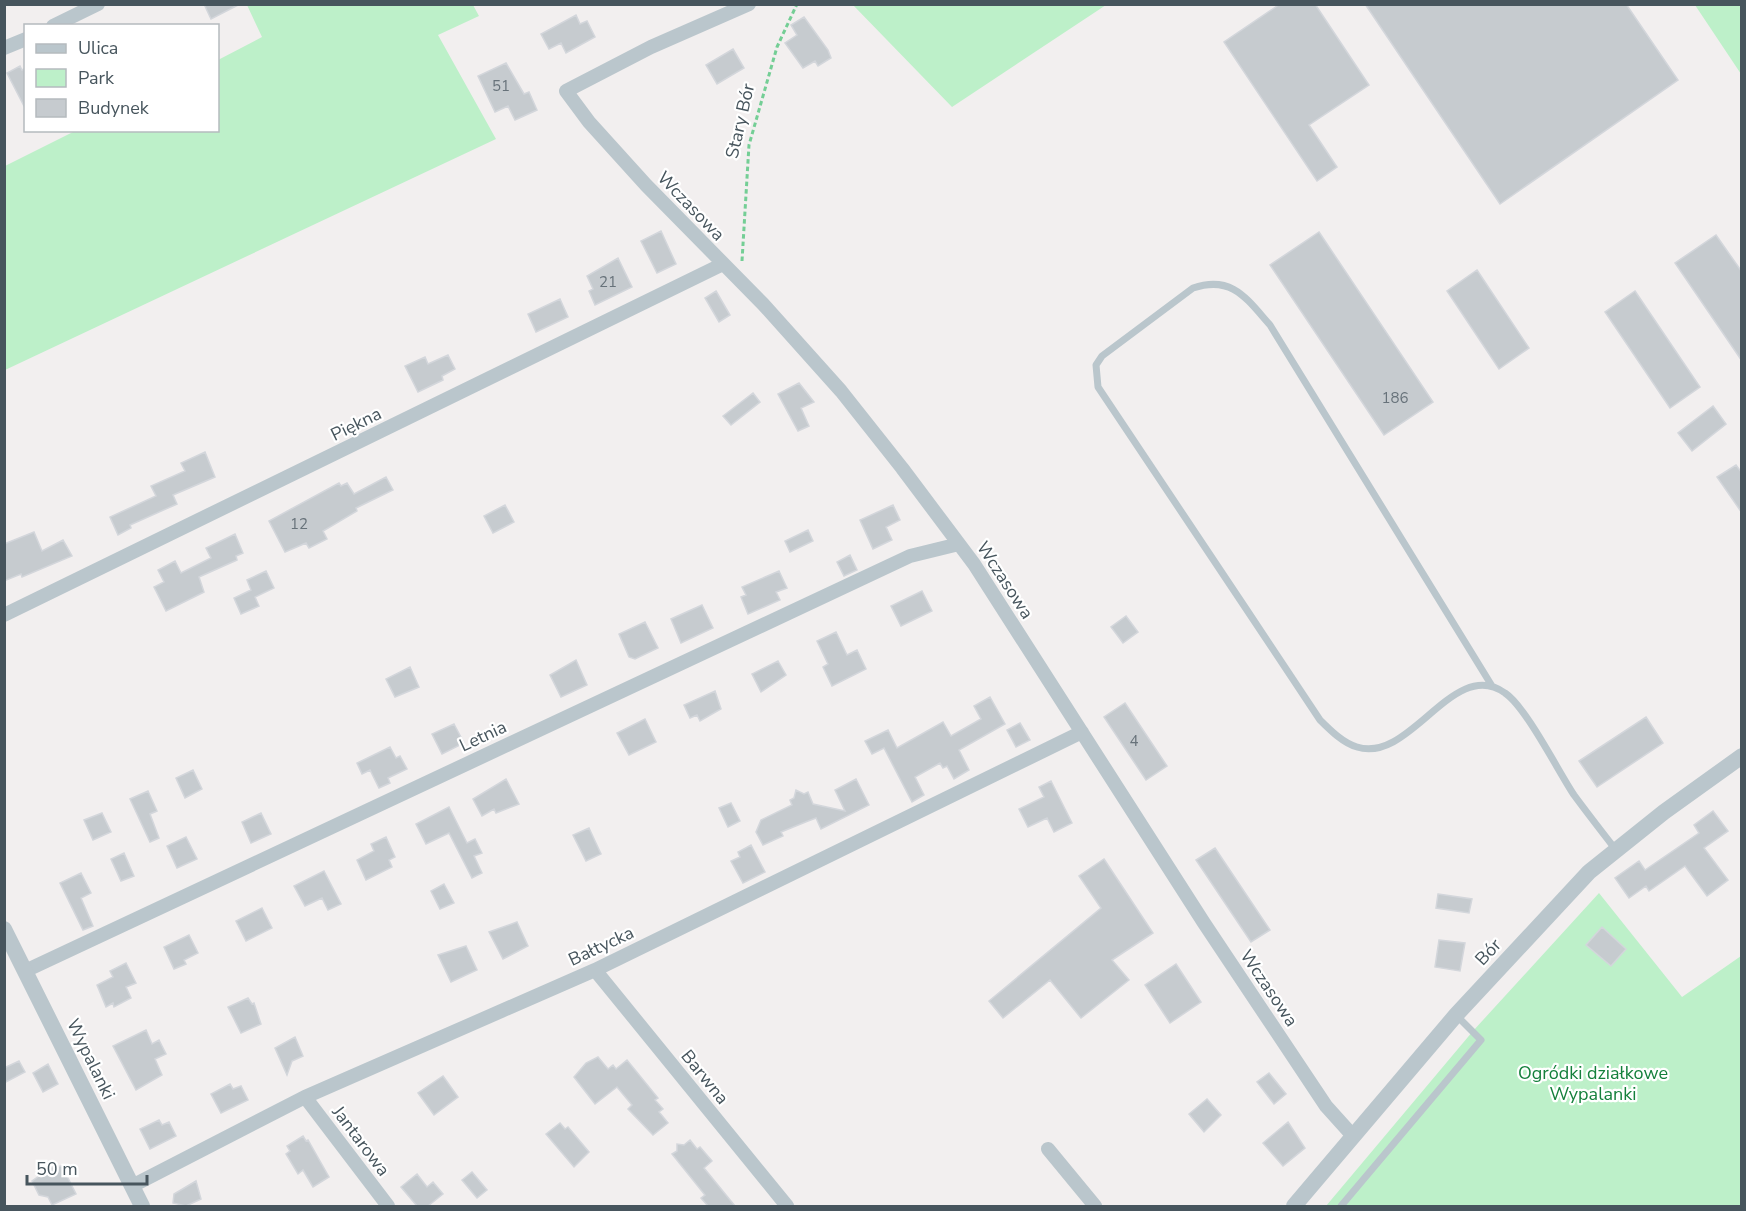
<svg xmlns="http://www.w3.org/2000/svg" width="1746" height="1211" font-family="'Nunito Sans',sans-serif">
<rect width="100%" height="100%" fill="#f2efef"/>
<path fill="#bdf0c9" d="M247,5H473L479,16L438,35L496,139L5,370V166L75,131L218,130V60L262,37Z
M853,5H1106L952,107Z
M1695,5H1741V74Z
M1599,893L1682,997L1741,956V1206H1326L1473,1031Z"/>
<path fill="#c6cbcf" stroke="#d3d6db" stroke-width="1.5" d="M204,4H240L211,19Z
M1280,4H1315L1369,85L1309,125L1337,167L1317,181L1224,42Z
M1365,4H1626L1678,80L1500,204Z
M576,15L580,24L587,21L595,37L566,53L561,43L549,49L541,34Z
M804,17L828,50L831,58L818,66L815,61L803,68L785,43L797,35L791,25Z
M733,49L744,68L717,84L706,65Z
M506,63L524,94L529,92L537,110L515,120L508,106L495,112L478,76Z
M20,66L22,70L26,68V110L7,73Z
M661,231L676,264L657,273L641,241Z
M1319,232L1433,402L1384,435L1270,265Z
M1716,235L1742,272V361L1675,263Z
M618,258L632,287L595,305L589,291L593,289L587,276Z
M1477,270L1529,348L1499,369L1447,291Z
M716,291L730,315L719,322L705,298Z
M1635,291L1700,387L1670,408L1605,312Z
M560,299L568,317L536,332L528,314Z
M448,355L455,369L442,376L443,380L418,392L405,366L425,357L428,364Z
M799,383L814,402L801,408L809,426L798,431L778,394Z
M753,393L760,402L731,425L723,416Z
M1713,406L1726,424L1692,451L1678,433Z
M205,452L215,477L173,495L177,504L130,525L131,528L118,535L110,517L156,496L151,486L185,471L181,463Z
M1736,465L1742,473V513L1717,477Z
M386,477L393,490L356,508L357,511L323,531L327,539L309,548L306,543L285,552L269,521L339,483L341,486L347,483L354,494Z
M505,505L514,522L493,533L484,516Z
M893,505L900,520L886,527L892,540L873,549L860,520Z
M808,530L813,541L790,552L785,541Z
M34,532L42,551L63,540L72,556L22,577L21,574L4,581V544Z
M235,534L243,553L236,556L237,560L199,577L204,592L166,611L154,587L164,582L158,570L175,561L181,573L211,558L206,548Z
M850,555L857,570L844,576L837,562Z
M266,571L274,588L255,597L259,606L241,614L234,598L251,590L247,580Z
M779,571L787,588L776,592L780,600L748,614L741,597L746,595L742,587Z
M922,591L932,611L901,626L891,606Z
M702,605L713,628L681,643L671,619Z
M1126,616L1138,632L1123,643L1111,627Z
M645,622L658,648L635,659L629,657L619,634Z
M836,632L847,655L857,650L866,669L832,686L823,667L828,664L817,641Z
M576,660L587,685L561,697L550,675Z
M778,661L786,675L761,692L752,674Z
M410,667L419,687L395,697L386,679Z
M715,691L721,709L700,721L697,715L690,718L684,705Z
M990,697L1005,724L959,750L969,770L954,779L947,766L943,768L940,763L915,777L924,795L912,802L884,748L872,754L865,741L888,730L897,748L943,722L951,736L981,719L974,706Z
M1125,703L1167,766L1146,780L1104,717Z
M1646,717L1663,743L1597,787L1579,761Z
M645,719L656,742L629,755L617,733Z
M1020,723L1030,740L1016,747L1007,730Z
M454,724L464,743L442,754L432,734Z
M390,747L396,758L400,756L407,769L388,778L390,783L379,788L370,770L362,774L357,763Z
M193,770L202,789L185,798L176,778Z
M506,779L519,804L496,813L494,809L482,816L473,799Z
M856,779L869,805L821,829L816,818L808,821L781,832L783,836L763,845L756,832L761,820L792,805L790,800L794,798L796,790L804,794L808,792L813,804L845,811L835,790Z
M1051,781L1072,823L1054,832L1047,818L1028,827L1019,809L1044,797L1039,787Z
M148,791L157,811L150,814L159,838L150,842L130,799Z
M731,803L740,821L728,827L719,808Z
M449,807L467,843L475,839L482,853L474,856L482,873L472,878L449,833L426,844L416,824Z
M1713,811L1728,831L1704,848L1728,880L1707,896L1685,866L1649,891L1646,886L1629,898L1615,878L1639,861L1645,870L1699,833L1694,825Z
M102,813L111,832L93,840L84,820Z
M261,813L271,834L251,843L242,822Z
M589,828L601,854L586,861L573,835Z
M186,837L197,859L177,868L167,846Z
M386,837L395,857L389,860L392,867L366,880L357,860L374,851L371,844Z
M751,845L765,872L743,883L731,861L740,857L738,852Z
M1215,848L1270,930L1251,942L1196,860Z
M124,853L134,876L121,881L111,859Z
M1104,859L1153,933L1112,960L1129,980L1081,1018L1050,980L1003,1018L989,1001L1101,908L1079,876Z
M324,871L341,904L328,910L322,898L305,906L294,886Z
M81,873L91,893L81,898L93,926L83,930L60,883Z
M444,884L454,903L440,909L431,891Z
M1438,894L1472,899L1469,913L1436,908Z
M262,908L272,928L246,941L236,921Z
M517,922L528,946L503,959L489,932Z
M1602,927L1626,949L1611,966L1586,945Z
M189,935L198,953L184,960L186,964L174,969L164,947Z
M1439,940L1465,943L1460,971L1435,967Z
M466,946L477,970L451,982L438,955Z
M126,963L136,983L126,987L131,998L114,1007L113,1003L106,1007L97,985L113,977L110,971Z
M1176,964L1201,1002L1170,1023L1145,985Z
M248,998L252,1004L254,1003L261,1024L241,1033L228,1007Z
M146,1030L152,1044L159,1040L166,1054L155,1059L162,1075L136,1090L113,1046Z
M295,1037L303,1056L292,1061L287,1075L275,1048Z
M598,1057L608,1069L613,1065L616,1069L627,1060L658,1098L655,1100L663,1109L659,1112L668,1123L653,1135L628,1109L632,1105L617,1087L595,1104L574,1077L586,1063Z
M19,1061L25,1072L4,1083V1068Z
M48,1064L58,1084L43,1092L33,1073Z
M1269,1073L1286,1094L1274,1104L1257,1082Z
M443,1076L458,1097L434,1115L418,1093Z
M230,1084L233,1089L241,1086L248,1100L221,1113L211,1094Z
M1207,1099L1221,1115L1204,1132L1189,1114Z
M159,1120L162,1125L169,1122L176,1136L150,1149L140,1129Z
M1288,1122L1305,1148L1283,1166L1263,1143Z
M560,1123L565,1129L568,1127L589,1152L574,1167L546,1134Z
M303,1136L306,1141L308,1140L329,1177L313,1187L303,1170L298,1174L286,1154L290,1151L287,1146Z
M690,1140L697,1149L700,1147L712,1161L704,1168L735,1206H708L701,1198L705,1195L672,1154L677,1151V1144L684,1145Z
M62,1166L76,1194L52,1205L48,1197L39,1195L32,1181L52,1167Z
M472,1172L487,1190L477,1198L462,1180Z
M417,1174L427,1187L433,1182L443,1194L428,1206H417L401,1187Z
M196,1181L201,1199L186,1206L173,1203L174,1194Z"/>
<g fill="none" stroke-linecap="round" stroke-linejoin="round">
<path stroke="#74ce95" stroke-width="3" stroke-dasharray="4.5 3" stroke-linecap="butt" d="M742,261L749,145L777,47L797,4"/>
<path stroke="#bac6cc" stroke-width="7" d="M1492,686L1270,325C1246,298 1232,275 1193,288L1102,356L1096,365L1098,387C1173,498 1246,609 1320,720C1330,730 1343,743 1357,747C1411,764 1453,656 1505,693C1526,707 1558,771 1574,795C1588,814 1602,832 1616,850
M1341,1206L1481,1040L1457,1016"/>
<path stroke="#bac6cc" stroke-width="14" d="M749,4L651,47L566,91L589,122L646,185L763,304L841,391L902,468L974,564L1204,923L1326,1106L1353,1136
M53,26L98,4
M4,48L26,39
M4,615L723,264
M595,970L787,1206
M25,971L910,556L959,544
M305,1097L388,1206
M1048,1149L1095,1206
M132,1186L305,1097L595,970L1082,732"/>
<path stroke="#bac6cc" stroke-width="16" d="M4,929L142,1206
M1294,1206L1456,1015L1589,872L1664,812L1742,756"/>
</g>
<g text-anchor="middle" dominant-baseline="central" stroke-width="4.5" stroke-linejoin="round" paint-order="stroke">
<g font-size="15" fill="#67727a">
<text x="501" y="86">51</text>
<text x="608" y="282">21</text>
<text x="1395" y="398">186</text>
<text x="299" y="524">12</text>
<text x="1134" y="741">4</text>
</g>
<g font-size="18" fill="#47555d" stroke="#fff">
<text transform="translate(740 121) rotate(-77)">Stary Bór</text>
<text transform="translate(691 206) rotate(46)">Wczasowa</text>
<text transform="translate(356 424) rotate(-26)">Piękna</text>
<text transform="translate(1005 580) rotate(57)">Wczasowa</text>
<text transform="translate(483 736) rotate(-25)">Letnia</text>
<text transform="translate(601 946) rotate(-25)">Bałtycka</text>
<text transform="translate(1488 952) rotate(-47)">Bór</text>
<text transform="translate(1269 988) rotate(56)">Wczasowa</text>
<text transform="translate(91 1059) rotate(64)">Wypalanki</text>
<text transform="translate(705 1077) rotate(51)">Barwna</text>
<text transform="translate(361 1141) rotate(53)">Jantarowa</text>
</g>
<g font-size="18" fill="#15803c" stroke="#fff">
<text x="1593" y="1073">Ogródki działkowe<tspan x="1593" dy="21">Wypalanki</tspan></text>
</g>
</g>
<rect width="1746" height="1211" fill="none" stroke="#47555d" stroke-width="12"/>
<rect x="24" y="24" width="195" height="108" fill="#ffffff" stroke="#b5bbbe" stroke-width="1.5"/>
<rect x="36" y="44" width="30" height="9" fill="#bac6cc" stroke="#b5bbbe" stroke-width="1.5"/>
<text x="78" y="54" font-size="18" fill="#47555d">Ulica</text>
<rect x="36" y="69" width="30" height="18" fill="#bdf0c9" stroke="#b5bbbe" stroke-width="1.5"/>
<text x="78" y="84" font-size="18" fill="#47555d">Park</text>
<rect x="36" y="99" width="30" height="18" fill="#c6cbcf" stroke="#b5bbbe" stroke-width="1.5"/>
<text x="78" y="114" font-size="18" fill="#47555d">Budynek</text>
<path d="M27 1175v9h120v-9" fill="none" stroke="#47555d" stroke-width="3"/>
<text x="36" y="1175" font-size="18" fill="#47555d" stroke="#ffffff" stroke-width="4.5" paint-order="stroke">50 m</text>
</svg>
